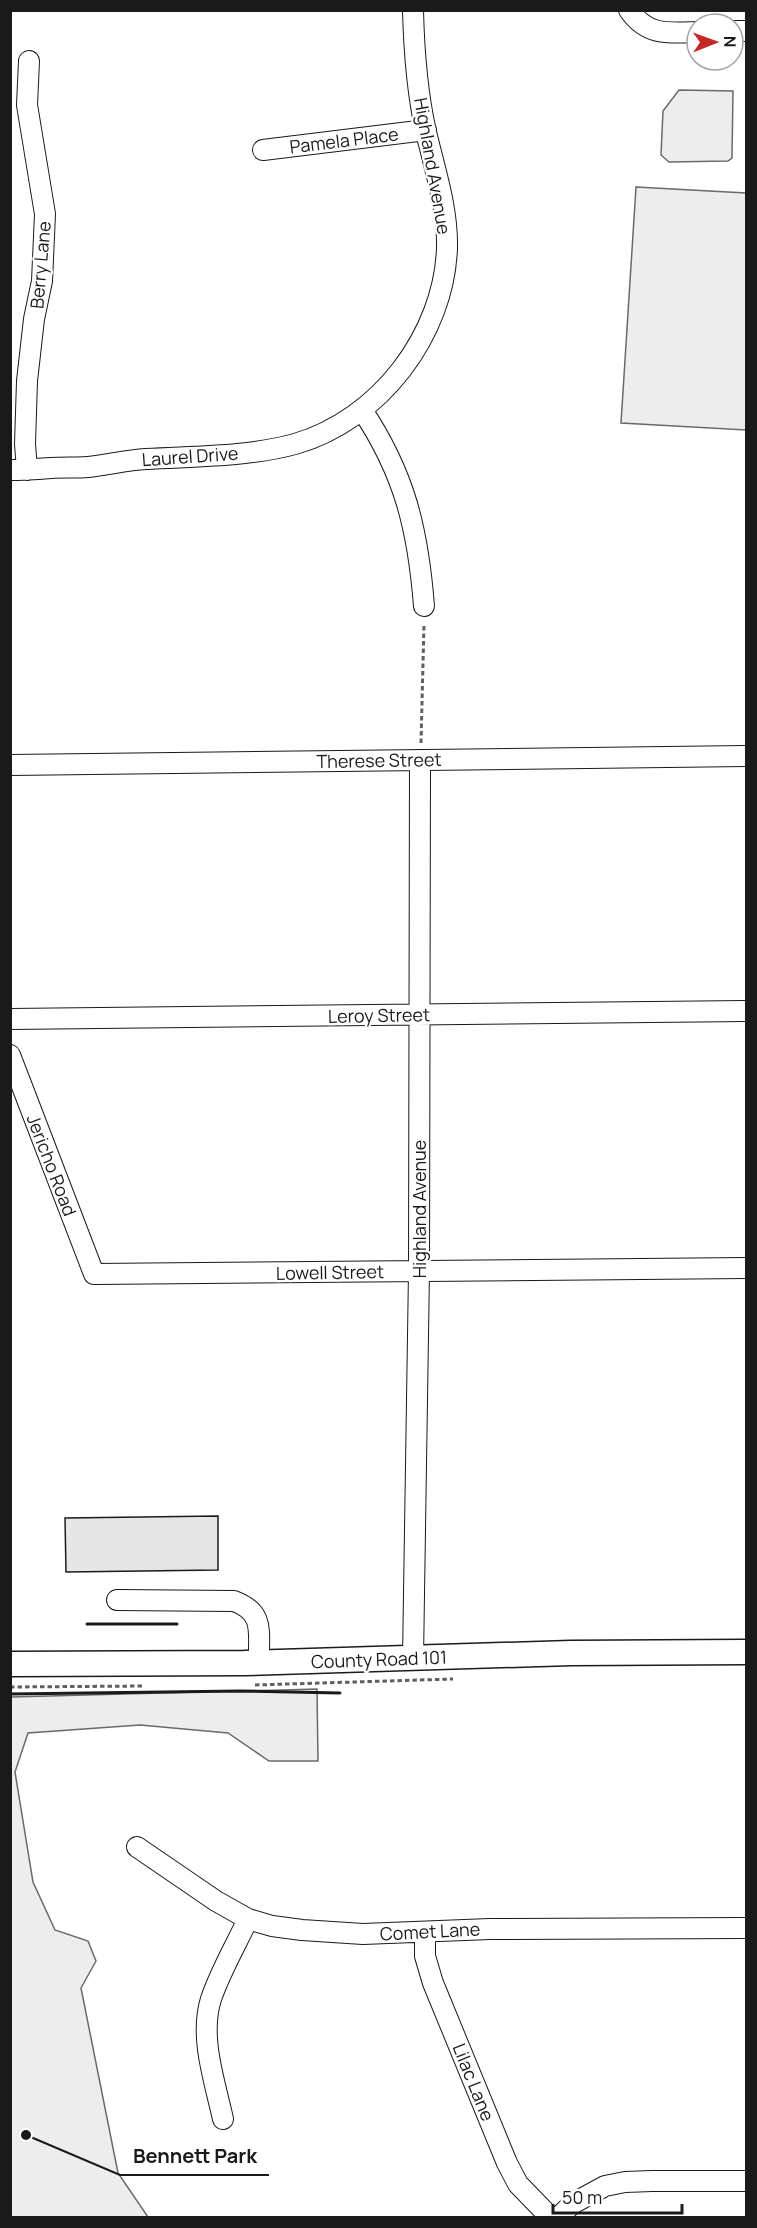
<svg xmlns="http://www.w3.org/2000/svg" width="757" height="2228" font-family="Manrope,sans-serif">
<rect width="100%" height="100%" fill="#fff"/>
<path fill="#ededed" stroke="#6a6a6a" stroke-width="1.5" d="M679,90L733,91L732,158L728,161L669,162L661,155L663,111Z
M636,187L746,193V430L621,423Z
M317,1689L318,1761H269L228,1733L140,1725L28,1733L15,1772L33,1882L55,1930L88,1941L96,1961L81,1988L118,2173L148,2217H11V1697Z"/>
<path fill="#e6e6e6" stroke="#1a1a1a" stroke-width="1.5" d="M218,1516V1570L66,1572L65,1518Z"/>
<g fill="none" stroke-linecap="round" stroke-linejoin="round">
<defs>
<path id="minor" d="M629,10C647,36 668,33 697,32
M733,31H746
M263,150L426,130
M362,410C405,474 418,530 424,606
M10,470C24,470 38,469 51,468C63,467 76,468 88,467C107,465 127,460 146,459C196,456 247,457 295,444C379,420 444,335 447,248C448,209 435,170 426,132C417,92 414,51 413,10
M27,470L25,444L27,381L34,319L42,281L45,214L27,105L29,61
M10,765L746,756
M10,1019L746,1011
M10,1055L94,1274L746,1268
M117,1600L234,1601C266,1613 258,1633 259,1662
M413,1659L419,1271L420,760
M137,1847L216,1901L248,1919L272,1926L302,1930L363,1934L490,1929L746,1928
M425,1933V1956L433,1983L507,2163L518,2184L551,2218
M223,2119C215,2082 199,2037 211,1999C220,1972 236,1945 248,1919
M558,2218L572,2204L605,2186L625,2182L652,2181H746"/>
<path id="major" d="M10,1664L244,1663L571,1653L746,1652"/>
</defs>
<use href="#minor" stroke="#1a1a1a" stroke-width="22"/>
<use href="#major" stroke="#1a1a1a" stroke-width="27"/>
<path stroke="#5f5f5f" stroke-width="3" stroke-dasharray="4.5 3" stroke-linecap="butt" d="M421,743L424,624
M255,1685L453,1679
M10,1687L144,1686"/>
<use href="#minor" stroke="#fff" stroke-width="20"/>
<use href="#major" stroke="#fff" stroke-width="24"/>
<path stroke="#1a1a1a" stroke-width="3" d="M87,1624H177
M10,1694L240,1691L340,1693"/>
</g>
<g text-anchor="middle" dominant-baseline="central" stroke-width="4.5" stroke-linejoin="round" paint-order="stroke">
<g font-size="18" fill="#1a1a1a" stroke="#fff">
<text transform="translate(344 140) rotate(-7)">Pamela Place</text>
<text transform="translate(433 166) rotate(80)">Highland Avenue</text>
<text transform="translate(40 265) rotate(-85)">Berry Lane</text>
<text transform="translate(190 456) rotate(-4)">Laurel Drive</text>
<text transform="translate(379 760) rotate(-1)">Therese Street</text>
<text transform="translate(379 1015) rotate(-1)">Leroy Street</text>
<text transform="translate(52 1165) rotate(69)">Jericho Road</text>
<text transform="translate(419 1209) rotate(-90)">Highland Avenue</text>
<text transform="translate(330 1272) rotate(-1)">Lowell Street</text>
<text transform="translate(379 1659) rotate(-2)">County Road 101</text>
<text transform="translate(430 1931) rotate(-3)">Comet Lane</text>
<text transform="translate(474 2082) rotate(68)">Lilac Lane</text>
</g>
</g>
<path fill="none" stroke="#1a1a1a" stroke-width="2" d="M26 2135L120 2175H269"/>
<circle fill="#1a1a1a" stroke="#fff" stroke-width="2" cx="26" cy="2135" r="6"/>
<g font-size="20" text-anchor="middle" font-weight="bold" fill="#1a1a1a" stroke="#fff" stroke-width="4.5" stroke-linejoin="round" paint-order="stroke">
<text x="195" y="2163">Bennett Park</text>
</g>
<rect width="757" height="2228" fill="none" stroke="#1a1a1a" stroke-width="24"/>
<g transform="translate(715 42) rotate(89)"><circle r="28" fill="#ffffff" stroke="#a3a3a3" stroke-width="1.5"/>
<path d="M0-4.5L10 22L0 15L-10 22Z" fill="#c62828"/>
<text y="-9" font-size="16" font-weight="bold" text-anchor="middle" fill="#1a1a1a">N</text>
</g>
<path d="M553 2204v9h129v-9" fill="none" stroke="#1a1a1a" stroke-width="3"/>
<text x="562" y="2204" font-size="18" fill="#1a1a1a" stroke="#ffffff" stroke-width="4.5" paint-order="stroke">50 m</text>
</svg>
